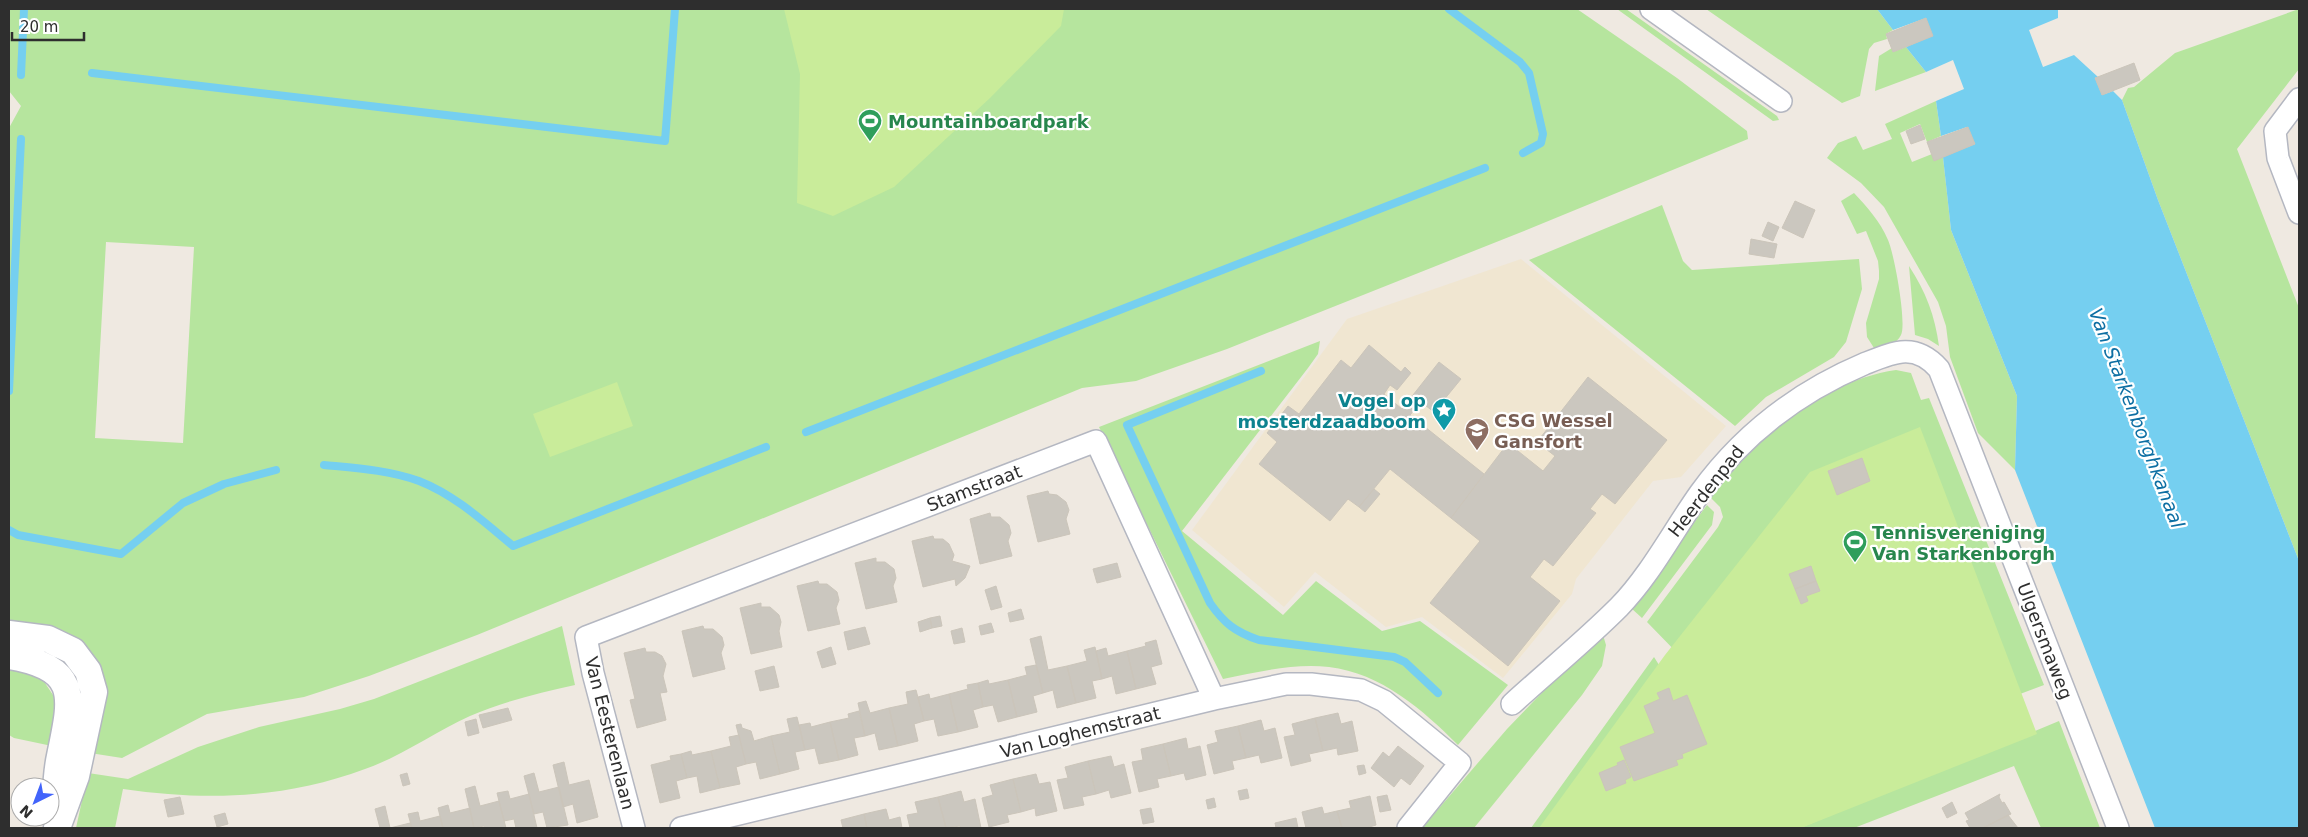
<svg xmlns="http://www.w3.org/2000/svg" width="2308" height="837" font-family="'DejaVu Sans',sans-serif">
<rect width="100%" height="100%" fill="#efe9e1"/>
<path fill="#f0e6d1" d="M1521,259L1726,426L1681,477L1653,481L1576,579L1572,594L1503,678L1422,617L1386,627L1315,572L1284,607L1192,530L1347,319Z"/>
<path fill="#b6e59e" fill-rule="evenodd" d="M10,9H1577L1677,78L1747,131L1748,139L1519,233L1227,349L1136,381L1082,388L477,635L369,676L304,697L207,714L122,758L90,753L104,688L103,673L80,640L34,627L9,624V128L21,106L9,91ZM106,242L194,247L183,443L95,438Z
M1617,9H1626L1777,116L1779,120L1773,121Z
M1706,9H1877L1893,30L1886,34L1887,39L1874,43L1869,49L1860,96L1842,103Z
M2299,9V69L2237,149L2299,308V561L2158,200L2122,100L2128,88L2134,87L2175,53Z
M1906,47L1926,72L1875,91L1879,56L1892,48L1893,52Z
M1936,101L1941,136L1927,142L1920,124L1900,133L1912,162L1932,154L1943,157L1951,230L2017,396L2015,470L1978,433L1950,357L1946,326L1938,302L1884,207L1861,183L1827,158L1838,143L1856,136L1863,150L1892,139L1885,124Z
M1854,193C1867,207 1880,221 1888,240C1894,253 1907,323 1901,335C1896,345 1884,349 1874,348L1867,337L1866,323L1879,279V271L1878,261L1866,231L1857,234L1841,201Z
M1662,205L1683,261L1692,270L1859,259L1862,289L1846,342L1834,357L1766,397L1735,426L1529,260Z
M1909,266C1926,292 1935,316 1939,346L1928,339L1915,335Z
M1320,341L1318,354L1308,368L1182,531L1283,615L1316,581L1382,631L1420,621L1508,685L1458,745C1423,710 1381,673 1329,667C1294,663 1257,672 1223,679L1099,427Z
M1896,370L1911,373L1921,400L1929,398L2044,685L2020,694L1682,658L1647,622L1718,527L1723,517L1720,507L1711,498C1755,439 1821,381 1896,370Z
M1707,505L1714,512L1712,525L1642,618L1631,608Z
M562,626L575,685C540,693 504,701 470,716C435,732 402,756 365,769C284,799 207,801 123,789L115,828H76L88,773L128,779L198,747L259,727L340,709L374,699Z
M1603,635L1606,645L1602,666L1582,695L1474,828H1422L1507,729L1583,650Z
M1654,657L1666,676L1590,828H1531Z
M9,666L41,677L55,698L52,746L14,738L9,735Z
M2059,721L2100,828H2041L2014,766L1854,828H1800Z"/>
<path fill="#c9ec9a" d="M784,9H1064L1061,26L990,98L894,187L833,216L797,203L800,74Z
M617,382L633,426L550,457L533,414Z
M1920,427L2037,734L1801,828H1539L1665,655L1810,472Z"/>
<path fill="#75cff0" d="M1877,9H2058V18L2029,30L2043,67L2074,55L2098,77L2095,78L2102,95L2113,91L2122,100L2158,200L2299,561V828H2155L2015,470L2017,396L1951,230L1943,157L1975,144L1967,127L1941,136L1936,101L1964,89L1953,60L1926,72L1906,47L1932,36L1926,18L1893,30Z"/>
<g fill="none" stroke-linecap="round" stroke-linejoin="round">
<path stroke="#75cff0" stroke-width="8" d="M1449,9L1520,62L1529,73L1543,134L1541,143L1523,153
M92,73L665,141L675,9
M21,75L24,9
M1261,371L1127,425L1210,603C1224,623 1235,632 1259,640L1394,657L1405,662L1438,693
M9,391L21,139
M806,432L1485,168
M324,465C355,468 389,470 419,481C455,495 484,522 513,546L766,447
M9,530L18,535L121,554L183,503L224,484L276,470"/>
</g>
<path fill="#cbc7bf" stroke="#cbc5ba" d="M1926,18L1933,36L1893,52L1886,34Z
M2134,63L2140,80L2102,95L2095,78Z
M1920,125L1925,139L1911,144L1906,131Z
M1968,127L1975,144L1934,161L1927,142Z
M1795,201L1815,210L1803,238L1782,228Z
M1768,222L1779,227L1773,241L1762,236Z
M1751,239L1777,244L1774,258L1749,254Z
M1369,345L1401,372L1405,367L1411,373L1397,390L1390,385L1384,394L1402,409L1439,362L1461,379L1434,412L1421,402L1410,415L1484,474L1451,518L1390,469L1359,507L1348,499L1330,521L1259,464L1277,442L1267,433L1288,406L1299,414L1341,360L1351,368Z
M1588,377L1667,440L1615,504L1602,494L1590,509L1596,513L1553,566L1544,559L1530,577L1560,601L1508,666L1430,603L1480,541L1451,518L1508,443L1543,471L1555,456L1537,442Z
M1862,458L1870,481L1837,495L1828,471Z
M1374,489L1380,494L1365,512L1359,507Z
M1048,491L1049,494L1057,495L1066,502L1069,510L1066,519L1070,534L1038,542L1027,496Z
M990,513L991,517H1000L1009,525L1011,533L1008,541L1012,556L980,564L970,519Z
M933,536L934,539H943L949,544L954,555L952,561L970,566L965,578L956,586L955,579L923,587L912,541Z
M876,558V562H885L894,569L896,578L893,586L897,602L866,609L855,563Z
M1117,563L1121,577L1097,583L1093,569Z
M1811,566L1816,581L1795,589L1789,574Z
M818,581L819,584H827L837,592L839,600L836,608L840,624L808,631L797,586Z
M1816,581L1820,591L1806,596L1808,601L1801,604L1795,589Z
M996,586L1002,607L991,610L985,590Z
M761,603V607H770L779,615L781,622L779,631L782,647L751,654L740,608Z
M1021,609L1024,619L1010,622L1008,613Z
M940,616L942,626L932,628L930,618Z
M930,618L932,628L920,632L918,622Z
M991,623L994,632L981,635L979,626Z
M703,626L704,629H713L722,637L724,645L721,653L725,669L693,677L682,631Z
M865,627L870,644L848,650L844,632Z
M962,628L965,642L954,644L951,631Z
M1041,636L1048,670L1067,666L1076,703L1057,708L1053,690L1043,693L1030,639Z
M1156,640L1162,664L1151,667L1156,684L1136,689L1127,651L1146,646L1145,643Z
M831,647L836,664L822,668L817,652Z
M1095,647L1102,679L1092,681L1096,698L1076,703L1067,666L1087,661L1084,650Z
M645,648L646,652H655L662,656L666,664L663,676L667,692L660,693L666,720L637,728L630,700L635,699L624,653Z
M1106,648L1108,656L1127,651L1136,689L1116,694L1112,676L1102,679L1096,651Z
M1036,665L1043,693L1033,696L1037,712L1017,717L1008,680L1027,675L1025,667Z
M774,666L779,687L760,691L755,671Z
M988,680L989,684L1008,680L1017,717L998,722L993,705L983,707L978,683Z
M978,683L983,707L973,710L978,727L958,732L949,694L968,689L967,685Z
M1669,688L1673,701L1687,695L1707,744L1682,754L1683,758L1676,760L1678,765L1634,781L1620,747L1655,733L1644,706L1660,699L1657,693Z
M916,690L924,721L914,724L918,741L898,746L889,708L908,704L906,692Z
M929,694L930,699L949,694L958,732L938,736L934,719L924,721L918,697Z
M866,701L870,713L889,708L898,746L879,750L875,733L865,736L858,703Z
M508,708L512,720L483,728L479,715Z
M859,711L865,736L854,738L858,755L839,760L830,722L849,718L848,714Z
M1338,713L1341,724L1352,721L1358,751L1338,755L1337,748L1323,751L1315,718Z
M797,717L805,750L795,752L799,769L780,774L771,736L790,732L787,719Z
M1315,718L1323,751L1309,754L1311,761L1291,766L1284,737L1295,735L1292,724Z
M476,719L479,733L468,736L465,722Z
M1261,720L1264,731L1275,728L1282,758L1261,763L1259,755L1246,758L1238,726Z
M830,722L839,760L819,764L815,748L805,750L799,725L810,723L811,727Z
M741,724L742,728L751,731L754,741L771,736L780,774L760,779L756,762L746,764L736,725Z
M1238,726L1246,758L1232,761L1234,769L1214,774L1207,745L1218,742L1215,731Z
M739,735L746,764L736,767L740,784L720,788L711,751L731,746L729,737Z
M1186,738L1188,749L1200,746L1206,775L1186,780L1184,773L1171,776L1163,744Z
M1163,744L1171,776L1157,779L1159,787L1139,792L1132,762L1143,760L1141,749Z
M1398,746L1424,766L1410,785L1401,778L1394,787L1371,768L1383,752L1389,757Z
M691,751L692,755L711,751L720,788L700,793L697,776L687,778L681,754Z
M681,754L687,778L676,781L680,798L660,803L651,765L671,760L670,756Z
M1111,756L1114,767L1124,764L1131,793L1111,798L1109,790L1096,794L1088,761Z
M1624,760L1631,777L1625,780L1626,783L1606,791L1599,773L1618,765L1617,763Z
M1088,761L1096,794L1082,797L1084,805L1064,809L1057,780L1068,778L1065,767Z
M564,762L569,785L589,780L598,817L577,823L573,804L563,807L553,765Z
M1364,765L1366,773L1359,775L1357,766Z
M407,773L410,784L403,786L400,775Z
M534,773L539,792L559,787L568,825L547,828L543,812L534,814L524,776Z
M1036,774L1039,784L1050,782L1057,811L1036,816L1035,808L1021,812L1013,779Z
M1013,779L1021,812L1007,815L1009,822L989,827L982,798L993,795L990,785Z
M475,786L480,806L499,801L506,828H485L484,826L474,828L465,789Z
M1247,789L1249,798L1240,800L1238,791Z
M508,791L510,799L529,794L537,828H516L514,819L504,821L497,793Z
M961,791L964,802L975,799L981,828H960V826L946,828L938,797Z
M2000,794L1999,797L2002,803L2004,802L2011,814L1983,828H1970L1966,821L1969,820L1965,813Z
M1387,795L1391,810L1380,812L1377,797Z
M1370,796L1376,825L1366,828H1342L1337,811L1351,808L1349,801Z
M180,797L184,814L168,817L164,800Z
M938,797L946,828H910L907,815L918,813L915,802Z
M1214,798L1216,807L1208,809L1206,800Z
M1952,802L1957,813L1947,818L1942,808Z
M448,805L450,813L470,808L474,828H443L438,808Z
M385,806L390,828L410,823L412,828H380L375,809Z
M1322,807L1324,814L1337,811L1342,828H1306L1302,812Z
M1151,808L1154,822L1143,824L1140,810Z
M886,809L889,820L900,817L902,828H867L864,814Z
M418,812L420,821L440,816L443,828H412L408,814Z
M225,813L228,824L217,827L214,816Z
M864,814L867,828H843L841,820Z
M2008,815L2018,828H1983Z
M1296,818L1298,828H1276L1275,823Z"/>
<g fill="none" stroke-linecap="round" stroke-linejoin="round">
<defs>
<path id="minor" d="M1651,9L1781,101
M2299,99L2275,131L2278,158L2299,213
M1512,704C1547,672 1585,641 1619,607C1651,574 1673,531 1700,493C1742,435 1798,392 1864,364C1894,352 1915,342 1939,369L2118,828
M634,828L593,673L586,637L1096,441L1214,699
M681,828L1214,699L1286,684H1311L1361,690L1384,701L1460,763L1408,828"/>
<path id="tertiary" d="M9,634L48,639L73,651L88,671L94,692L76,776L57,828
M9,656C81,668 72,697 60,756C56,774 56,792 55,810"/>
</defs>
<use href="#minor" stroke="#b4b7c1" stroke-width="24"/>
<use href="#tertiary" stroke="#b4b7c1" stroke-width="29"/>
<use href="#minor" stroke="#fff" stroke-width="21"/>
<use href="#tertiary" stroke="#fff" stroke-width="26"/>
</g>
<defs>
<symbol id="stadium-pin" viewBox="-11 -11 22 30"><path d="M0 17L-7.5 6A9.5 9.5 0 1 1 7.5 6Z" fill="#2e9e5b" stroke="#fff"/><path d="M0-5a6.5 5 0 1 0 0 10a6.5 5 0 1 0 0-10ZM-3.5-1.8h7v3.6h-7Z" fill="#fff"/></symbol>
<symbol id="sight-pin" viewBox="-11 -11 22 30"><path d="M0 17L-7.5 6A9.5 9.5 0 1 1 7.5 6Z" fill="#0f9aa8" stroke="#fff"/><path d="M0-6L1.8-2.2L6-1.7L2.9 1.2L3.7 5.4L0 3.3L-3.7 5.4L-2.9 1.2L-6-1.7L-1.8-2.2Z" fill="#fff"/></symbol>
<symbol id="school-pin" viewBox="-11 -11 22 30"><path d="M0 17L-7.5 6A9.5 9.5 0 1 1 7.5 6Z" fill="#8d6e63" stroke="#fff"/><path d="M0-5L7-2L0 1L-7-2ZM-4 1L0 2.5L4 1V4Q0 6-4 4Z" fill="#fff"/></symbol>
</defs>
<g fill-rule="evenodd">
<use href="#stadium-pin" x="856" y="107" width="28" height="38"/>
<use href="#sight-pin" x="1430" y="396" width="28" height="38"/>
<use href="#school-pin" x="1463" y="416" width="28" height="38"/>
<use href="#stadium-pin" x="1841" y="528" width="28" height="38"/>
</g>
<g text-anchor="middle" dominant-baseline="central" stroke-width="4.5" stroke-linejoin="round" paint-order="stroke">
<g font-size="18" font-weight="bold" fill="#27864d" stroke="#fff" text-anchor="start">
<text x="888" y="121">Mountainboardpark</text>
<text x="1872" y="532">Tennisvereniging<tspan x="1872" dy="21">Van Starkenborgh</tspan></text>
</g>
<g font-size="18" font-weight="bold" fill="#0d838f" stroke="#fff" text-anchor="end">
<text x="1426" y="400">Vogel op<tspan x="1426" dy="21">mosterdzaadboom</tspan></text>
</g>
<g font-size="18" font-weight="bold" fill="#785e54" stroke="#fff" text-anchor="start">
<text x="1494" y="420">CSG Wessel<tspan x="1494" dy="21">Gansfort</tspan></text>
</g>
<g font-size="18" fill="#2e2e2e" stroke="#fff">
<text transform="translate(974 488) rotate(-21)">Stamstraat</text>
<text transform="translate(1706 491) rotate(-52)">Heerdenpad</text>
<text transform="translate(2045 641) rotate(69)">Ulgersmaweg</text>
<text transform="translate(1080 732) rotate(-14)">Van Loghemstraat</text>
<text transform="translate(610 733) rotate(76)">Van Eesterenlaan</text>
</g>
<g font-size="19" font-style="italic" fill="#0d6fa3" stroke="#fff">
<text transform="translate(2137 418) rotate(69)">Van Starkenborghkanaal</text>
</g>
</g>
<rect width="2308" height="837" fill="none" stroke="#2e2e2e" stroke-width="20"/>
<g transform="translate(35 802) rotate(222)"><circle r="24" fill="#ffffff" stroke="#ababab"/>
<path d="M0-4L9 19L0 12L-9 19Z" fill="#4264fb"/>
<text y="-8" font-size="14" font-weight="bold" text-anchor="middle" fill="#2e2e2e">N</text>
</g>
<path d="M12 32v8h72v-8" fill="none" stroke="#2e2e2e" stroke-width="2.5"/>
<text x="20" y="32" font-size="15" fill="#2e2e2e" stroke="#ffffff" stroke-width="4" paint-order="stroke">20 m</text>
</svg>
